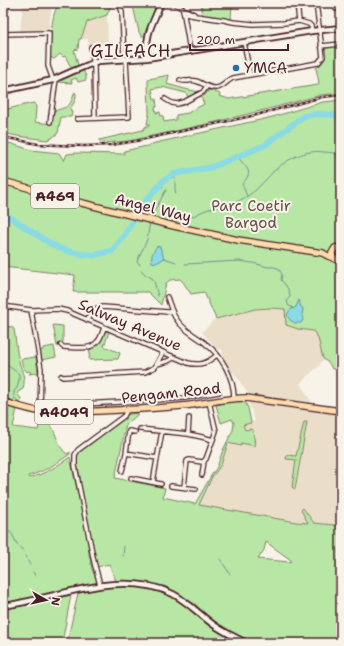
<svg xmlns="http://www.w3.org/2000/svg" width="344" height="646" font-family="'Shantell Sans',sans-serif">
<rect width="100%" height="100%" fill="#f7f3e8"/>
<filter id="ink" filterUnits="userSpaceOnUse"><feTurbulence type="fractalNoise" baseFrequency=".025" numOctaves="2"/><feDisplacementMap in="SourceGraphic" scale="8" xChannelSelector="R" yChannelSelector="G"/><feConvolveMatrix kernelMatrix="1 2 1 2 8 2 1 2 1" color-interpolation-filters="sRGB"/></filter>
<g filter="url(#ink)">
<path fill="#eadec9" d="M23,3H52L49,30L20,31Z
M107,15L108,44L89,47L88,39H81L87,22Z
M271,308L285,309L298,329L313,331L318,338L323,359L319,366L300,383L312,403L249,395L234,373L230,371L222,357V353L223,352L221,349L218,350L202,332L213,321L216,319L255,309Z
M248,401L341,415V525L335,526L334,525L296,522L199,505L212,477L221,465L228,443L240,446L241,443L255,446L245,430L243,424L255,421Z"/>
<path fill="#b8e6a4" stroke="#818268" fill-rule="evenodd" d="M60,3H112L107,15L87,22L81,39H79L78,49L74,50L77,61L78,66L72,69L65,56L63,57L60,54L54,59L50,57C51,43 50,12 60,3Z
M134,3H159L146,36H141L139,32L133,6H135Z
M201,3H232L231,20L202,16Z
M341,45V93L321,95L268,109L207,124L129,141L102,143L99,140L143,130L146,126H149L150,124H147L149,114L148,81L149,79L169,75L167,84L185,89L199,92L188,97L186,93L162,87L152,89L154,99H156L157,107H155L156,113L160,112L161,116H163L164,122L176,120V115L188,113L204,104L201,97L205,95L208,91L211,90L220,94L219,96L229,99L318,85L319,83L316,68C326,62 323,57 326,48Z
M83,70L86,76V80L78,82L76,78L71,80L72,83H71L58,82L59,80Z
M75,92L76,94C76,100 74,104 70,108L72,113L71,117H61L58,133L52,138L47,140L17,136L3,133V110L33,103L35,104L36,107L35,122L52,124L54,111C67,107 71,107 74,93Z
M341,100V359L337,369H332L329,363L323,359L318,338L313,331L298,329L286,325L285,309L271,308L255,309L216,319L204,292L191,294L183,282L180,279L170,280L166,283L161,305L148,292H73L75,275L3,267V141L31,150L59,153L64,161L67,154L77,153L124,154V151L147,146L155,143L269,118L323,102Z
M53,325L63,326V342L59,343L58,346H57Z
M3,326L12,327L14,329C16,339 16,351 19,361C22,372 26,377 23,389L18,392L17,394L21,398L20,404L3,398Z
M107,331L109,332L104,346L120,353L118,359L89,360L90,349C102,343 99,338 107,331Z
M54,346L56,357L42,360L40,351L43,350V348Z
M36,357L38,373L29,374L31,372L29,371L27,372L23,367L21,359Z
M239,400L245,402L248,408L251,423L243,425L245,430L250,429L253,430L254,437L255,446L241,443V446L228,443L221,465L212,477L199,505L296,522L308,523L301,510L303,508L314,523L335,525V526L341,525V643H251L229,632L209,617L195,604L165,588L145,583L116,581L109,564L97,567L80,482C82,474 74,465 77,456C78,454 79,453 81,451L129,414L137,413L138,414L126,425L115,478L165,488L163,497L195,504L211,476L217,467L223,450L233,430L234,423L232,419L221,423L216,405ZM266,542L291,560L290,562L258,559L264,550Z
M3,405L17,409L13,427L38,430L40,420L47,421C48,423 51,426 53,429C57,437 59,448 67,454L70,452V454C57,463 44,472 28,476L29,478C45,474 57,466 70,457L88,540L89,554L92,569L97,581L95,584L46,596L3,604Z
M304,422H307L295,489L292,487L296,460L286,459L287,455L296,456Z
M132,586L155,590L167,594L177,599L192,611L228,637L231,643H67L78,593L107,587Z
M71,595L62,643H3V608L28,605Z"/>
<path fill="#8adbe5" stroke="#70909b" d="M157,246L160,247L164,258C161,261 156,264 152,262C150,257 154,250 157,246Z
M299,300L300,305L303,309L302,314L303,320L301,323H295L290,320L287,315L290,310L296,307Z"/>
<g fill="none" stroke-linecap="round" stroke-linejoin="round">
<path stroke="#70909b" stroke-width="1" d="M238,156C244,169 256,169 242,184L247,196
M174,174L175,179
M175,181V189L176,194
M160,185L163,187
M151,217L166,190
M188,221L189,218C196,215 202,211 209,209C221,206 233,205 244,198C256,192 264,181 274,171C287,159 306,149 324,152C334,153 337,152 341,161
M164,258L176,262
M185,264L239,261L253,263L268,267H273L278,268L282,274L281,280C286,285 290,291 290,297L287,300L288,305L293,308
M140,265L137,261L147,240L150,222
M141,270L146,275L152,278L154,281L158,296
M3,362L19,374V380L17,388L14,391V398L18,401
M3,524L12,534L18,546L24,551
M26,556L30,565
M123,556L124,546
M220,559L230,574
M33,572L36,577"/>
<path stroke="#8adbe5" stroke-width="6" d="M3,214L11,218L51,244L64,250L80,254L94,255L112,251L122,239L146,201L163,181L174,174L212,167L265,145L304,116L317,114L335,115L341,121"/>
<defs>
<path id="minor" d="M119,3L122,12L124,59
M174,3L183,9L194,14
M297,3L299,21
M335,3L336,9
M183,11L184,15L190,51
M184,15L186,14L196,16L224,20L233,22L253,24L284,23L299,21L309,24L311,26L312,31
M3,17L8,3
M3,34L47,33H49L48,66L53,80
M244,42L250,75
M321,46L341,44
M91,47L94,66L95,118
M180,80C188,83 190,79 196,81C203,83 209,89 217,88C223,87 228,80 233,78L318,63L323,57L316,3
M165,99L172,103L177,104L184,102L203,92L207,86
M77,119L129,117L126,59
M50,122L56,79
M167,297C170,305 172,314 177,320C184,331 197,336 206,344C222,356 234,378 234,398
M3,306L31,310L41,369L40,412
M31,310L58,309L67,311L188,363C201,366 207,363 217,355
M87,320C92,312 93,308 103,307L168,312L172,311
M61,345L63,347C73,347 90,351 97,342C101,339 102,332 104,328
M157,364L168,361L175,357
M61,376L63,377L145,372L155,367L163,352
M63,405L140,401L184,398L219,392
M140,429L188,434L189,418
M188,434L202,437L213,440
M126,453L129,431L135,432
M122,471L126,453L157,458
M202,475L204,461
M131,478L161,484
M153,482L162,431
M171,486L196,489
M184,487L187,461L189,460L202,462L204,461L206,459L216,431L209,402
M100,585L94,562L75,466V455L78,450L124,416L126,412V410"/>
<path id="tertiary" d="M147,58C145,34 152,25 161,3
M3,91L53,80L71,72L98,61L147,58L312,31L341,28
M3,606C56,599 120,568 173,594C188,602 200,615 214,625C224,632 235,637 246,643"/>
<path id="primary" d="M3,181L82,203L174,226L238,240L323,253L326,255L334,258
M341,247L335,248L332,253C332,258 336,261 341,259
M3,402C19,406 34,412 50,413C94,411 138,410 182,406C204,404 224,398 246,398L341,411"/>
</defs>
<use href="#minor" stroke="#4a1f2b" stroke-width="6"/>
<use href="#tertiary" stroke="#4a1f2b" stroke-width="8"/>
<use href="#primary" stroke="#4a1f2b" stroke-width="8"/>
<use href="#minor" stroke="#f7f3e8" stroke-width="3.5"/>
<use href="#tertiary" stroke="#f7f3e8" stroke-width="4.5"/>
<use href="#primary" stroke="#fcdcac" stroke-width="5.5"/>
<defs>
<path id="rail" d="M3,137L38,144L57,145L84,146L111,145L136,141L256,115L322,97L341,95"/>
</defs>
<use href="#rail" stroke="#4a1f2b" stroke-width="2.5"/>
<use href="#rail" stroke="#f7f3e8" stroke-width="1" stroke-dasharray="3" stroke-linecap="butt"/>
</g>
</g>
<circle fill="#1f6fb2" stroke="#f7f3e8" stroke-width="1.5" cx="236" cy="68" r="4"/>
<g text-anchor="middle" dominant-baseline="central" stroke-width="4" stroke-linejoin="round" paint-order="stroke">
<g fill="#f7f3e8" stroke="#7e5f64" stroke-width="1">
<rect x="31" y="184" width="48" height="24" rx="3"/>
<rect x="35" y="400" width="58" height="24" rx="3"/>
</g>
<g font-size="14" font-weight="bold" fill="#4a1f2b">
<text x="55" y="196">A469</text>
<text x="64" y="412">A4049</text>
</g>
<g font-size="15" fill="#4a1f2b" stroke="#f7f3e8" text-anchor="start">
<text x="244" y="68">YMCA</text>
</g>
<g font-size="15" fill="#665149" stroke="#f7f3e8">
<text x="251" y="206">Parc Coetir<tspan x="251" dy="17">Bargod</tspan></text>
</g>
<g font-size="15" fill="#4a1f2b" stroke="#f7f3e8">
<text transform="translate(153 208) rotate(14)">Angel Way</text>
<text transform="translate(130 325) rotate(23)">Salway Avenue</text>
<text transform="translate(171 393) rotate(-6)">Pengam Road</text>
</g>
<g font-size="17" letter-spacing="1" fill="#4a1f2b" stroke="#f7f3e8">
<text x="131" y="51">GILFACH</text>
</g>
</g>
<rect width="344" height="646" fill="none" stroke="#f7f3e8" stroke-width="16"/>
<rect x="8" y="8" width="328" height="630" fill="none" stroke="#4a1f2b" stroke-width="1.5" filter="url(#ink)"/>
<g transform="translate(46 600) rotate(98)" stroke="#f7f3e8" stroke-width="3" paint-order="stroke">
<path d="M0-3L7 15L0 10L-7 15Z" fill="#4a1f2b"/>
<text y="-6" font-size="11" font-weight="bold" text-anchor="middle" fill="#4a1f2b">N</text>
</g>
<path d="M190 44v6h98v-6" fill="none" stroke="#4a1f2b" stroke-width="2"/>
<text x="196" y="44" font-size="12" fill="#4a1f2b" stroke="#f7f3e8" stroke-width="3" paint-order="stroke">200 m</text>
</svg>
